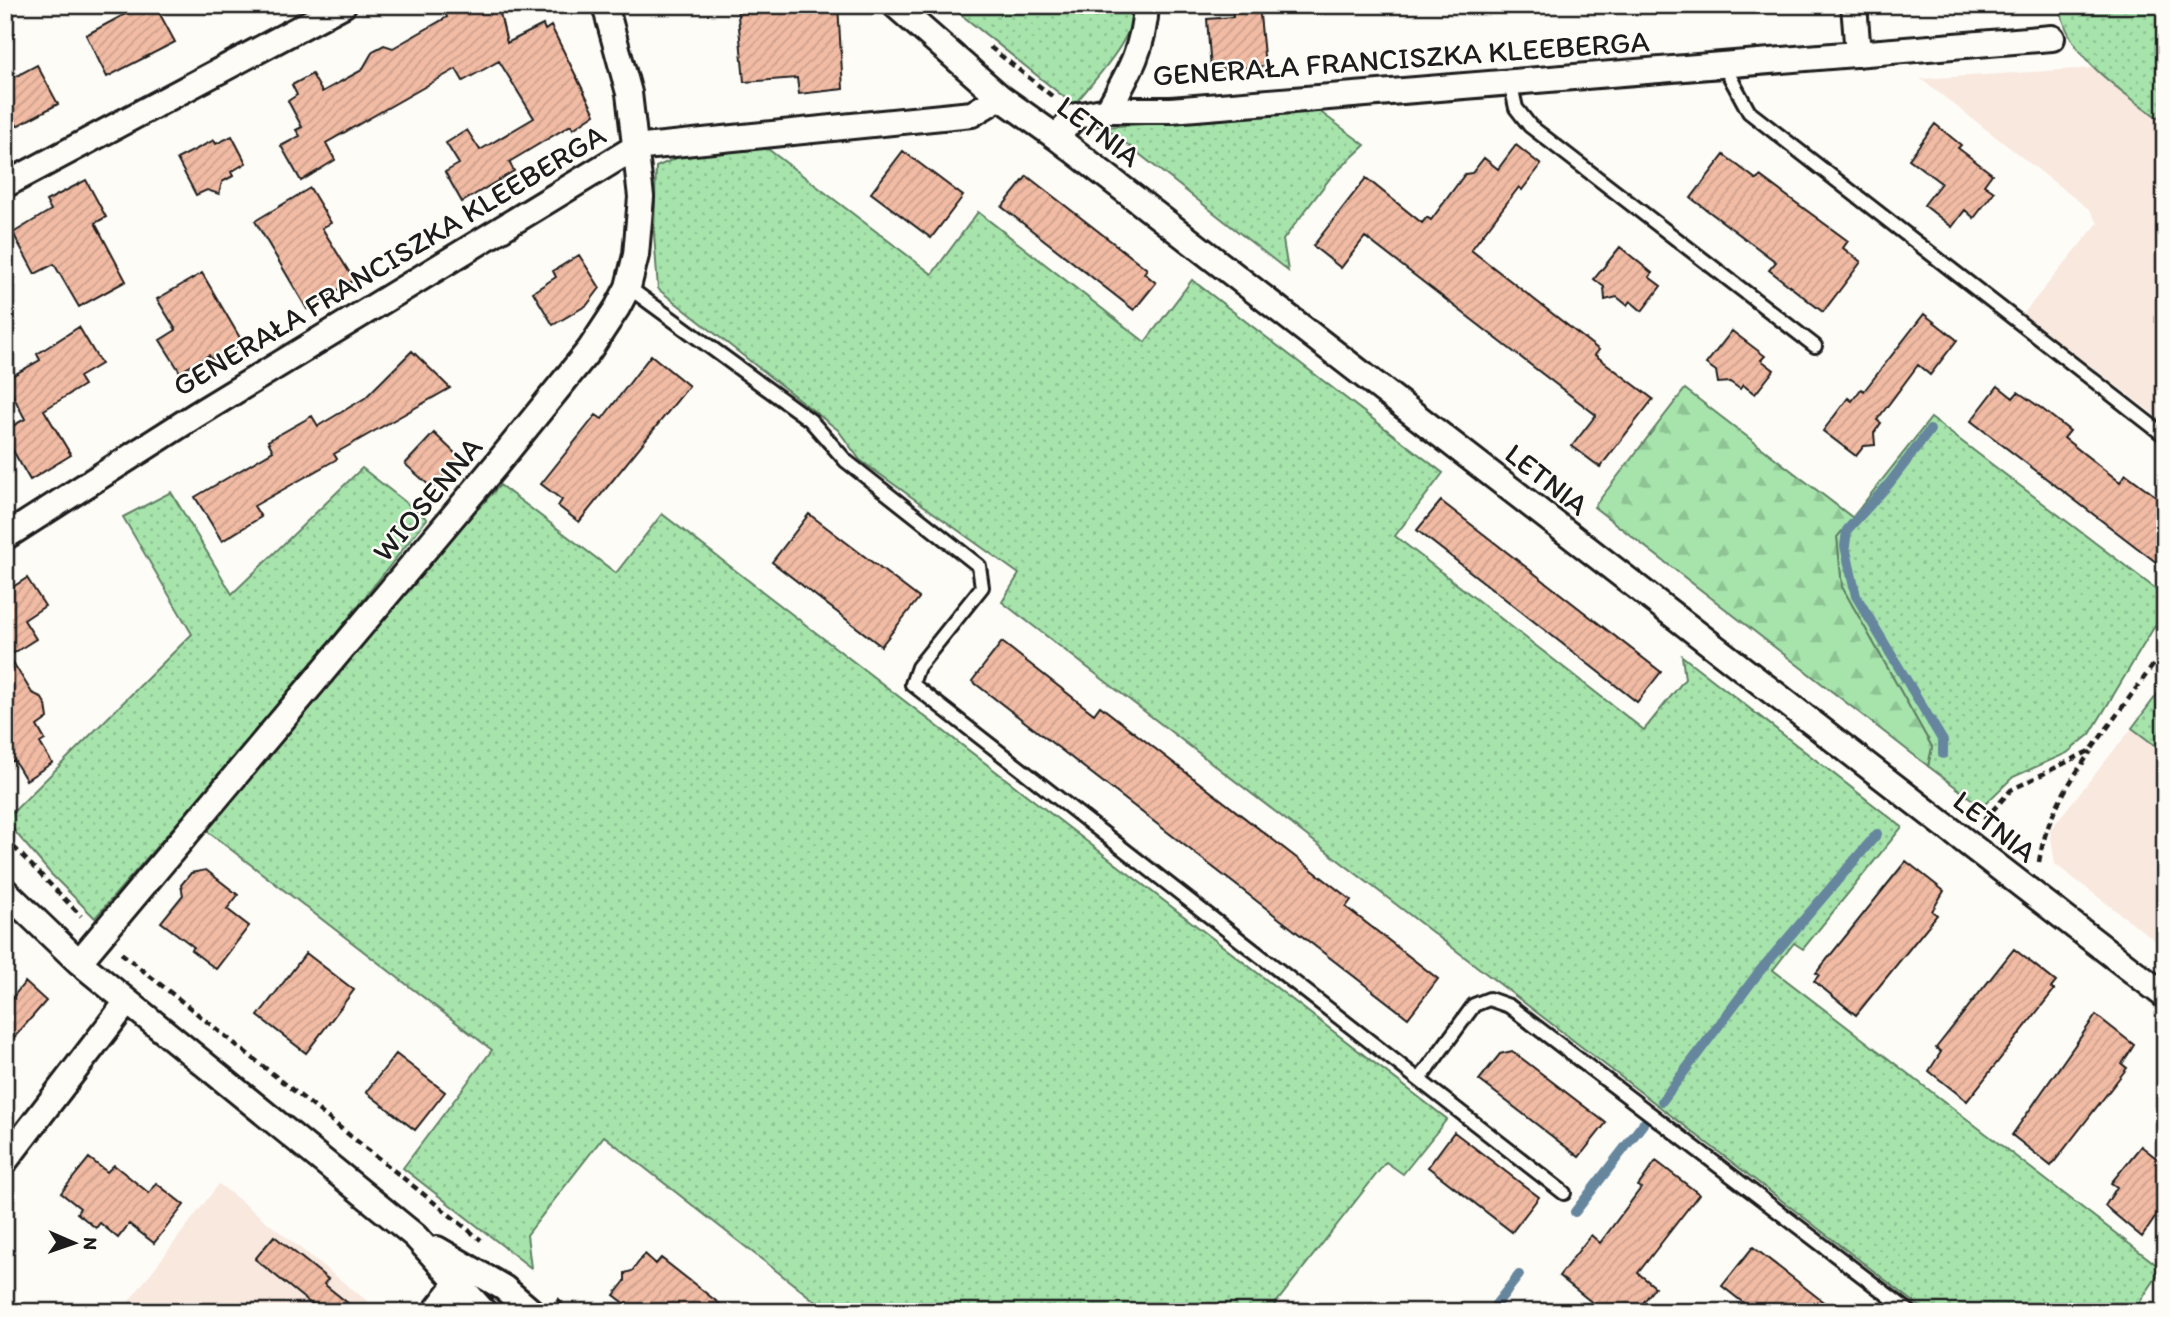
<svg xmlns="http://www.w3.org/2000/svg" width="2170" height="1317" font-family="Itim,sans-serif">
<defs>
<pattern id="grass-dots" width="8" height="8" patternUnits="userSpaceOnUse" patternTransform="scale(1.75)"><rect width="8" height="8" fill="#a6e4ac"/><path d="M2 2h.1M6 6h.1" fill="none" stroke="#8ec393" stroke-width="1.8" stroke-linecap="round"/></pattern>
<pattern id="forest-firs" width="22" height="20" patternUnits="userSpaceOnUse" patternTransform="scale(1.75)"><rect width="22" height="20" fill="#a6e4ac"/><path d="M5 1l3.5 6h-7zM16 11l3.5 6h-7z" fill="#8ec393"/></pattern>
<pattern id="building-hatch" width="6" height="6" patternUnits="userSpaceOnUse" patternTransform="scale(1.75)"><rect width="6" height="6" fill="#f1bba4"/><path d="M-1 1l2-2M0 6l6-6M5 7l2-2" fill="none" stroke="#cea08d"/></pattern>
</defs>
<rect width="100%" height="100%" fill="#fdfcf7"/>
<filter id="ink" filterUnits="userSpaceOnUse"><feTurbulence type="fractalNoise" baseFrequency=".0143" numOctaves="2"/><feDisplacementMap in="SourceGraphic" scale="14" xChannelSelector="R" yChannelSelector="G"/><feConvolveMatrix kernelMatrix="1 2 1 2 8 2 1 2 1" color-interpolation-filters="sRGB"/></filter>
<g filter="url(#ink)">
<path fill="#f9e8de" d="M2093,68L2165,123V423L2023,314L2098,223L2090,210L1921,79Z
M2132,728L2165,753V948L2055,864L2050,830Z
M219,1184L381,1312H121Z"/>
<path fill="url(#grass-dots)" stroke="#618064" stroke-width="2" d="M949,5H1134C1136,38 1094,80 1074,105Z
M2060,5H2165V123C2125,93 2066,59 2060,5Z
M1319,111L1365,145L1331,177L1283,240L1288,271L1105,127Z
M764,146L932,274L978,212L1145,342L1192,280L1443,473L1395,536L1644,730L1685,679L1682,656L1902,827L1803,949L1794,943L1773,970L2162,1269L2133,1312H1927L1002,602L1019,574L860,460L838,430L658,289L654,233L656,167L681,156Z
M1931,418L2165,596V609L2090,734L2067,753L2013,777L1982,807L1928,766L1932,747L1842,587L1837,537Z
M362,468L427,519L280,704L95,918L51,874L5,820L192,634L123,517L171,492L232,594Z
M500,485L616,573L662,514L1447,1119L1403,1174L1386,1162L1269,1312H829L604,1136L527,1235L531,1268L403,1168L492,1050L203,828L399,594Z
M2165,684V753L2132,728Z"/>
<path fill="url(#forest-firs)" stroke="#618064" stroke-width="2" d="M1685,389L1853,518L1837,537L1842,587L1932,747L1928,766L1594,507Z"/>
<g fill="none" stroke-linecap="round" stroke-linejoin="round">
<path stroke="#66869e" stroke-width="10" d="M1930,430L1888,485L1847,530L1845,546L1856,596L1943,741V754
M1662,1101L1759,972L1877,834
M1575,1212L1643,1124
M1490,1312L1519,1275"/>
</g>
<path fill="url(#building-hatch)" stroke="#1c1c1c" stroke-width="2" d="M142,5H155L175,42L107,77L86,35Z
M441,5H498L507,43L543,25L545,30L551,26L595,114L573,129L571,125L509,162L514,171L462,202L445,172L459,164L446,143L467,130L480,150L534,118L499,61L463,81L456,69L326,143L335,160L301,181L281,146L300,136L296,130L302,127L288,101L297,95L292,85L312,74L322,92L362,70L373,51L384,45L393,48L447,17Z
M737,5H838L843,89L799,94L797,78L744,82Z
M1232,5H1259L1265,66L1211,70L1207,19L1233,17Z
M37,65L58,104L17,126L5,104V82Z
M1935,124L1961,145L1958,148L1992,174L1984,185L1994,192L1974,218L1965,210L1952,227L1924,205L1941,183L1909,159Z
M232,136L246,163L231,172L233,176L222,182L219,194L207,190L196,195L177,159L214,140L216,144Z
M1516,145L1541,165L1522,190L1519,187L1471,250L1599,350L1595,355L1653,399L1600,467L1572,446L1596,415L1506,346L1365,237L1341,268L1313,246L1366,178L1422,223L1427,217L1431,220L1465,174L1472,173L1484,158L1498,169Z
M903,151L963,196L931,238L871,193Z
M1724,155L1757,180L1760,176L1848,241L1843,248L1861,262L1823,312L1769,270L1776,262L1691,198Z
M1027,176L1147,269L1144,273L1156,283L1134,310L1002,207Z
M86,180L106,217L95,223L126,281L79,307L54,264L35,274L13,233L51,210L46,201Z
M310,188L331,223L322,228L354,280L307,309L255,221Z
M1620,247L1652,273L1649,277L1661,286L1642,311L1630,301L1627,305L1617,297L1605,300L1604,287L1594,279Z
M579,255L600,288L587,305L553,325L533,292L556,277L553,271Z
M202,273L243,343L213,361L209,355L180,372L160,340L176,330L157,299Z
M1924,314L1957,340L1930,375L1918,365L1877,420L1881,423L1874,433L1875,445L1864,446L1856,456L1823,431L1848,398L1852,401L1861,389L1864,391Z
M79,327L101,364L79,377L84,385L44,410L71,455L30,480L5,437V430L25,419L5,380L40,360L37,354Z
M1732,331L1765,356L1761,360L1774,370L1755,394L1743,385L1740,389L1730,382L1718,383L1716,371L1706,364Z
M412,351L450,388L334,454L337,459L254,506L261,517L222,541L195,497L273,451L268,441L312,416L318,426L365,398Z
M651,355L689,386L579,522L558,506L562,500L541,484L596,415L602,419Z
M1998,386L2013,398L2018,392L2041,408L2070,431L2064,438L2120,482L2126,474L2165,503V569L1971,421Z
M434,433L461,459L432,488L405,464Z
M1441,501L1661,672L1637,702L1417,530Z
M809,514L919,598L881,646L772,562Z
M27,578L45,606L24,620L36,639L9,656L32,693L41,697L46,705L48,718L37,726L45,740L40,743L52,763L26,780L14,760L5,765V592Z
M1002,642L1094,714L1100,706L1351,900L1346,907L1438,979L1408,1018L972,681Z
M1906,861L1944,891L1932,911L1937,915L1856,1015L1814,981L1819,975L1816,973Z
M206,870L238,895L227,909L249,926L216,969L191,950L194,947L161,922L183,895L181,885L191,873Z
M2014,949L2056,982L2051,988L2054,990L1967,1101L1929,1071L1941,1052L1936,1048Z
M306,953L354,990L306,1053L258,1016Z
M25,982L46,1001L5,1048V1007Z
M2096,1015L2134,1045L2122,1064L2127,1068L2051,1166L2012,1135Z
M1512,1051L1606,1123L1579,1157L1479,1080L1500,1054Z
M396,1054L445,1092L415,1130L366,1092Z
M1454,1132L1539,1197L1512,1232L1428,1167Z
M2141,1146L2165,1165V1203L2142,1237L2105,1206L2117,1187L2111,1183Z
M89,1158L107,1172L114,1165L149,1193L156,1183L184,1205L154,1243L129,1224L118,1238L100,1223L96,1228L77,1213L80,1208L61,1193Z
M1656,1161L1699,1194L1638,1273L1655,1287L1636,1312H1604L1559,1276L1591,1235L1600,1243L1641,1188L1638,1186Z
M274,1236L328,1279L324,1284L359,1312H321L255,1259Z
M1753,1247L1793,1278L1836,1312H1755L1722,1286Z
M645,1254L656,1264L661,1258L730,1312H636L614,1295L625,1281V1273L632,1271Z"/>
<g fill="none" stroke-linecap="round" stroke-linejoin="round">
<defs>
<path id="service" d="M1724,66L1749,112L2165,436
M1510,81L1516,108L1530,126L1815,346
M628,287L810,420L846,461L979,566L982,587L918,667L912,684L1564,1193
M1420,1079L1474,1005L1489,999L1509,1006L1910,1312"/>
<path id="minor" d="M895,5L1000,97L1056,137L2165,996
M1854,5L1858,54
M1108,110C1129,73 1144,48 1146,5
M1056,137L1076,116L1108,110H1171L2052,38
M5,185L343,5
M5,537L196,415L634,148L972,114L1000,97
M5,891L79,962L415,1236L484,1312
M79,962L496,465L590,349L617,308L628,287L636,255L641,197L629,93L605,5
M5,1161L127,1002
M437,1249L504,1288L532,1312
M435,1312L467,1271"/>
</defs>
<use href="#service" stroke="#1c1c1c" stroke-width="18"/>
<use href="#minor" stroke="#1c1c1c" stroke-width="30"/>
<path stroke="#1c1c1c" stroke-width="4.5" stroke-dasharray="7 5" stroke-linecap="butt" d="M990,47L1052,96
M1984,820L2011,790L2091,750L2165,649
M5,838L81,916
M2039,862C2046,818 2066,787 2091,751
M121,953L481,1240
M557,1299L572,1312
M2158,1312L2165,1300"/>
<use href="#service" stroke="#fdfcf7" stroke-width="12"/>
<use href="#minor" stroke="#fdfcf7" stroke-width="24"/>
</g>
</g>
<g text-anchor="middle" dominant-baseline="central" stroke-width="5" stroke-linejoin="round" paint-order="stroke">
<g font-size="30" fill="#1c1c1c" stroke="#fdfcf7">
<text transform="translate(1401 58) rotate(-4)">GENERAŁA FRANCISZKA KLEEBERGA</text>
<text transform="translate(1099 131) rotate(37)">LETNIA</text>
<text transform="translate(389 260) rotate(-31)">GENERAŁA FRANCISZKA KLEEBERGA</text>
<text transform="translate(1547 479) rotate(38)">LETNIA</text>
<text transform="translate(427 499) rotate(-50)">WIOSENNA</text>
<text transform="translate(1995 826) rotate(38)">LETNIA</text>
</g>
</g>
<rect width="2170" height="1317" fill="none" stroke="#fdfcf7" stroke-width="28"/>
<rect x="14" y="14" width="2142" height="1289" fill="none" stroke="#1c1c1c" stroke-width="2.5" filter="url(#ink)"/>
<g transform="translate(74 1243) rotate(92)" stroke="#fdfcf7" stroke-width="5" paint-order="stroke">
<path d="M0-5L12 26L0 18L-12 26Z" fill="#1c1c1c"/>
<text y="-10" font-size="19" font-weight="bold" text-anchor="middle" fill="#1c1c1c">N</text>
</g>
</svg>
